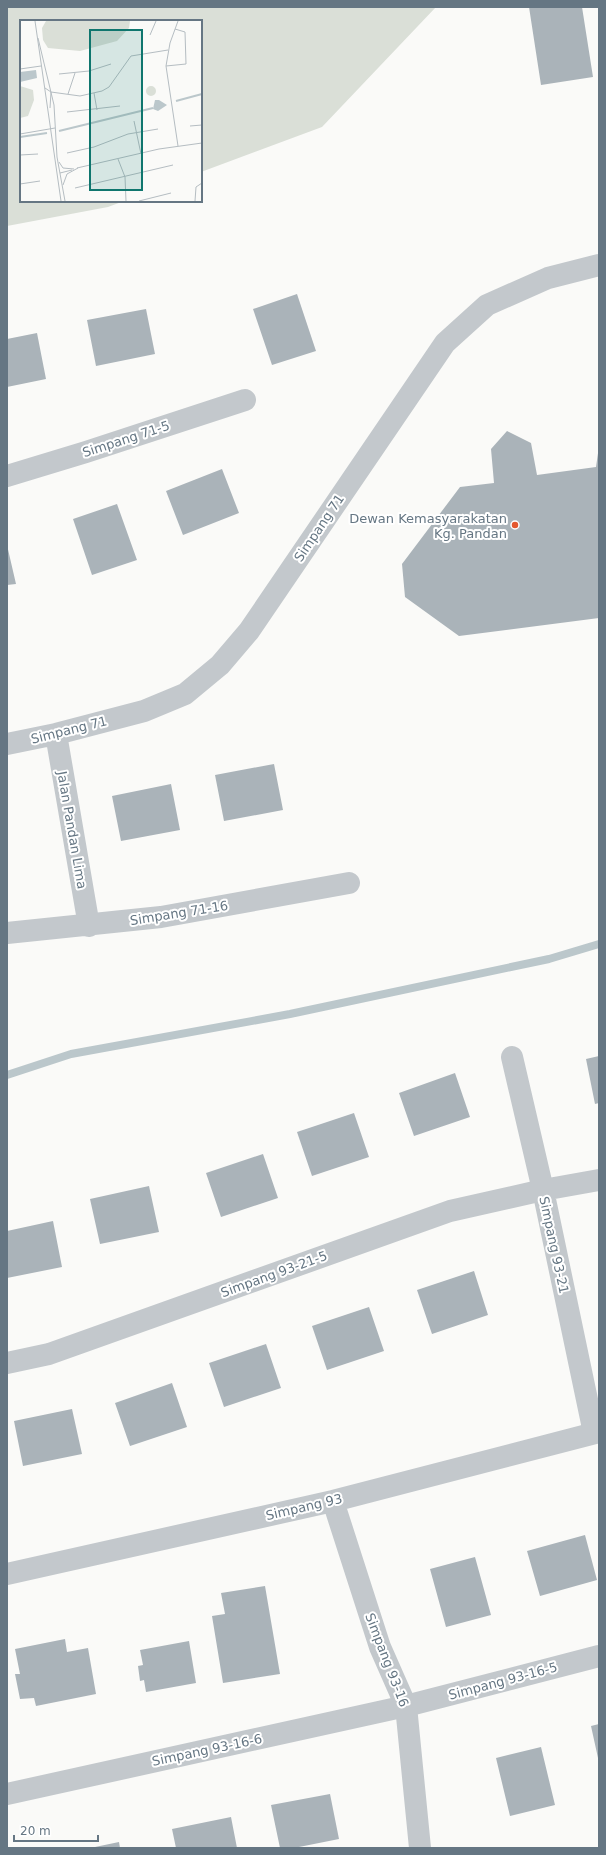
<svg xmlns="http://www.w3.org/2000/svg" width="606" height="1855" font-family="'DejaVu Sans',sans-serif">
<rect width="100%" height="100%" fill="#fafaf8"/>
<path fill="#dadfd7" d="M7,7H436L322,127L201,172V21H21V201H124L108,207L7,226Z"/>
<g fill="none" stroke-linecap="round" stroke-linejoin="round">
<path stroke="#bbc7cb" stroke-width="8" d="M7,1075L71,1054L290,1014L549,959L599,944"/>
</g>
<path fill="#aab3b9" d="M529,7H582L593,77L541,85Z
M297,294L316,351L272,365L253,309Z
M146,309L155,354L96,366L87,320Z
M37,333L46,379L7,387V339Z
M507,431L531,443L537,475L596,467L599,446V618L459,636L405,597L402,564L460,487L494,483L491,449Z
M222,469L239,513L183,535L166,491Z
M117,504L137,560L92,575L73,519Z
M7,545L16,584L7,585Z
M274,764L283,810L224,821L215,775Z
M171,784L180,830L121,841L112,796Z
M599,1056V1103L595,1104L586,1059Z
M455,1073L470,1117L414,1136L399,1093Z
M354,1113L369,1157L312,1176L297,1132Z
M263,1154L278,1198L221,1217L206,1173Z
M149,1186L159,1232L100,1244L90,1199Z
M53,1221L62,1267L7,1278V1231Z
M474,1271L488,1315L432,1334L417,1290Z
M369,1307L384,1351L327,1370L312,1326Z
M266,1344L281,1388L224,1407L209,1363Z
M172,1383L187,1427L130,1446L115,1403Z
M72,1409L82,1454L23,1466L14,1421Z
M585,1535L597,1580L540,1596L527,1551Z
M475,1557L491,1615L446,1627L430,1569Z
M265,1586L280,1674L223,1683L212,1616L225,1614L221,1593Z
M65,1639L67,1652L88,1648L96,1694L36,1706L34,1698L20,1699L15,1674H20L15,1649Z
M189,1641L196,1683L146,1692L144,1680L140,1681L138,1666L143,1665L140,1650Z
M599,1724V1758H598L591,1726Z
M541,1747L555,1805L510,1816L496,1758Z
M330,1794L339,1839L294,1848H280L271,1805Z
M231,1817L237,1848H176L172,1829Z
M119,1842L120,1848H95V1847Z"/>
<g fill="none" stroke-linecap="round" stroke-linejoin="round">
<path stroke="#c3c8cc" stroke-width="22" d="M7,476L86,452L245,400
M56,734L89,926
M7,744L56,734L144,711L185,694L220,665L249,631L445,343L487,305L548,278L599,265
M7,933L161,917L349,883
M512,1057L543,1190L594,1433
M7,1363L49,1354L450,1211L543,1190L599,1180
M333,1501L380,1647L406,1706L420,1848
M7,1574L333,1501L599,1432
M7,1794L406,1706L599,1656"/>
</g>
<circle fill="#e4572e" stroke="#fff" stroke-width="1.5" cx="515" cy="525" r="4"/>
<g text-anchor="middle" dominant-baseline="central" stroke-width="4" stroke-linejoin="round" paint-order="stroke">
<g font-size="13" fill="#657683" stroke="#fff">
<text transform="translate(126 439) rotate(-18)">Simpang 71-5</text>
<text transform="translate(319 528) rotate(-56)">Simpang 71</text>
<text transform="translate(69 730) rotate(-14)">Simpang 71</text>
<text transform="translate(72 830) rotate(80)">Jalan Pandan Lima</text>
<text transform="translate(179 913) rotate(-9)">Simpang 71-16</text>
<text transform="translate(554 1245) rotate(78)">Simpang 93-21</text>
<text transform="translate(274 1274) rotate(-20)">Simpang 93-21-5</text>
<text transform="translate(304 1507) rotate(-13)">Simpang 93</text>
<text transform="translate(387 1660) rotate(69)">Simpang 93-16</text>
<text transform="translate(503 1681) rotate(-15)">Simpang 93-16-5</text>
<text transform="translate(207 1750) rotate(-12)">Simpang 93-16-6</text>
</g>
<g font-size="13" fill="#657683" stroke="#fff" text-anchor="end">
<text x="507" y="518">Dewan Kemasyarakatan<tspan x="507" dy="15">Kg. Pandan</tspan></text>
</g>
</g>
<g transform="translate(20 20)">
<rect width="182" height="182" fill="#fafaf8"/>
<path d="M26,1H110L109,8L97,21L60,31L28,28L23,20L22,8ZM126 71a5 5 0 1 1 10 0a5 5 0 1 1-10 0ZM0,66L13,70L14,80L8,96L0,98Z" fill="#dadfd7"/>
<path d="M16,50L17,58L0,62V52ZM135,80H139L147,85L138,91L133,89Z" fill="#bbc7cb"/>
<path fill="none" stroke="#bbc7cb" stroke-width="2" d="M156,81L182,74M39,111L133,88M0,117L27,113"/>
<path fill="none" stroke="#b5bdc2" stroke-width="1" d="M15,1L41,181M130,15L136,1M18,18L34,85L37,137L45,181M146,46L166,44L165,12L155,9M0,49L21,46M39,54L69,51L91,44M25,68L31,72L30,88M31,72L60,76L82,71L89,67L111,36L148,30M74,73L77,90M48,74L55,53M47,92L100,86M114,101L121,134M170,106L182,105M0,114L35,108M158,126L146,46L150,23L158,1M47,133L74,127L108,114L138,109M0,135L18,134M98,139L105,157L106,181M39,142L43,148L54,149M57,148L139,129L182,123M40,153L52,150M0,164L20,161M43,165L47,154L58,148M55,168L153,145M119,181L151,173M175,181L176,167L182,163"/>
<path fill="#0f766e" fill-opacity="0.15" stroke="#0f766e" stroke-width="2" d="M70,10H122V170H70Z"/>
<rect width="182" height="182" fill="none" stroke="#657683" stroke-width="2"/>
</g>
<rect width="606" height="1855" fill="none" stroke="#657683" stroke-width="16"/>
<path d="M14 1835v6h84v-6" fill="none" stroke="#657683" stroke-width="2"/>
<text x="20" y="1835" font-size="12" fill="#657683" stroke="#ffffff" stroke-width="3" paint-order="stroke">20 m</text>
</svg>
